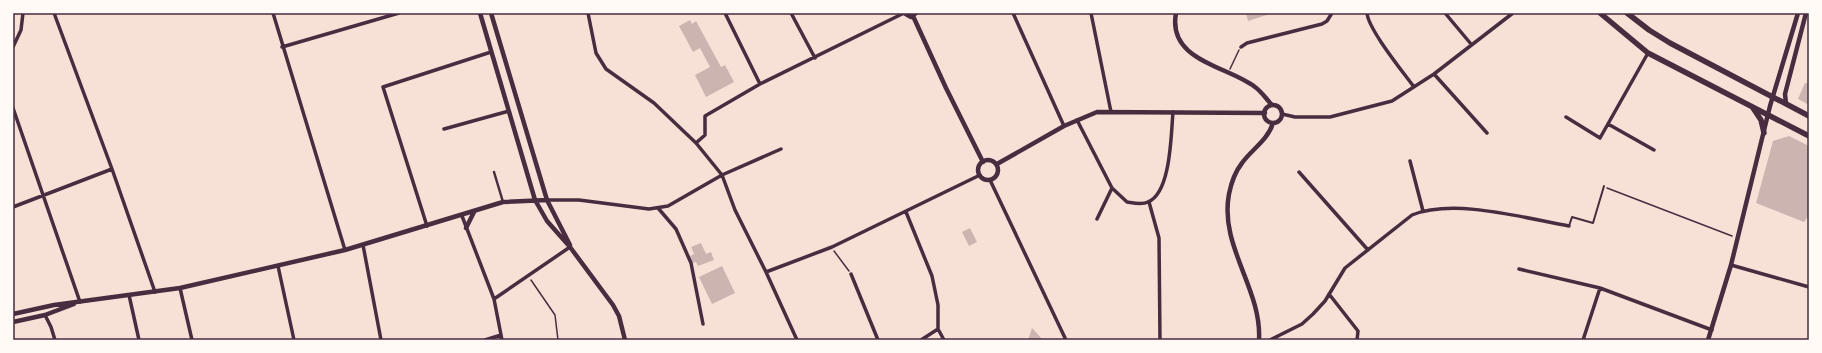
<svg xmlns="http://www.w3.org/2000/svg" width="1822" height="353" font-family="Jost,sans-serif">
<rect width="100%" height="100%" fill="#f7e1d7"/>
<path fill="#ccb4b1" d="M1246,13H1273L1248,21Z
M690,20L692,24L696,21L721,67L725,65L734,82L706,97L695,75L710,67L700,48L693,52L679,26Z
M1805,83L1809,84V105L1798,99Z
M1789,136L1809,146V215L1804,222L1756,203L1773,141Z
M970,228L977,242L969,246L962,232Z
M701,243L706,254L711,252L714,260L698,266L696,262L693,263L690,256L694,254L691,247Z
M722,266L735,293L712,304L699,277Z
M1032,328L1043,340H1028Z"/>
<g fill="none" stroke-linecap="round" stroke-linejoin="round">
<path stroke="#4a2c40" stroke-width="1.5" d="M1230,69L1239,50
M1607,188L1732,236
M834,251L849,271
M531,280L555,315L558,340"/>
<path stroke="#4a2c40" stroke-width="2" d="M1569,226L1572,217L1593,223L1604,186"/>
<path stroke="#4a2c40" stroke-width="2.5" d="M494,172L503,202"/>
<path stroke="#4a2c40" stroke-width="3.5" d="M54,13L112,169L155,292
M273,13L345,250
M588,13L596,53L606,69L654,103L696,143L722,175L735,210L766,272L797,340
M725,13L760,84
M791,13L815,58
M1013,13L1064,126
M1091,13L1111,112
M1367,13C1368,29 1403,72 1414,87
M1445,13L1471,44
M13,47L21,30L23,13
M282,47L399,13
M1241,47L1247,43L1322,24L1327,21L1332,13
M1434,74L1487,133
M13,108L80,302
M1282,114L1295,117H1330L1392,101L1434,74L1513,13
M1566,117L1600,138L1648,53
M1077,120L1112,188L1127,202C1134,203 1142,205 1148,202C1171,193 1171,134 1173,112
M1608,124L1654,150
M444,129L509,111
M696,143L705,135V116L760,84L904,13
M1410,161L1423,211
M1299,172L1368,250
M990,180L1066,340
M547,200H579L649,209L668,206L722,175L781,149
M1149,202L1159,238L1160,340
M13,207L112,169
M658,208L676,229L691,263L703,324
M906,212L932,276L938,305V329L944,340
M462,216L494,299L502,340
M1097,219L1112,188
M427,226L383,87L491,52
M363,245L381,340
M1731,265L1809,287
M278,266L294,340
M1519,269L1600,288L1712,330
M766,272L832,247L980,175
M851,274L878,340
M180,288L192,340
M1329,294L1358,331L1357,340
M129,295L139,340
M494,299L570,247
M45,315L51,327L55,340
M485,340L501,335
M921,340L938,329
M1270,340L1302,324L1313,314L1325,301L1345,268L1412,215C1454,198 1524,218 1569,226
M1583,340L1600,288"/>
<path stroke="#4a2c40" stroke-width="4.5" d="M480,13L535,200L547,221L570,247L613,305L619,316L625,340
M491,13L547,200L570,245
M904,13L911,17L916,13
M1176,13C1167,61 1228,66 1255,87C1262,92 1267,100 1272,105
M913,16L946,88L983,162
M1786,104L1785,94L1806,13
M1264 114a9 9 0 1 1 18 0a9 9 0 1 1-18 0Z
M978 170a10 10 0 1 1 20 0a10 10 0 1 1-20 0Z
M997,164L1064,126L1097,112L1265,113
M466,228L474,212
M13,314L54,305L180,288L345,250L503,202L547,200
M13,322L45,315L74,304
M1259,340C1262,289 1219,246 1229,194C1231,184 1235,172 1242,163C1252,149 1268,140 1273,123
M1708,340L1731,265L1770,106L1798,13"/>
<path stroke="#4a2c40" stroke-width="5.5" d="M1600,13L1648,53L1809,136
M1627,13L1649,30L1670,43L1809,116
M1753,108L1761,120L1764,133"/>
</g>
<rect width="1822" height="353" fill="none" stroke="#fffaf5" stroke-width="28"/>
<rect x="14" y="14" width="1794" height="325" fill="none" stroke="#4a2c40" stroke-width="1.5"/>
</svg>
